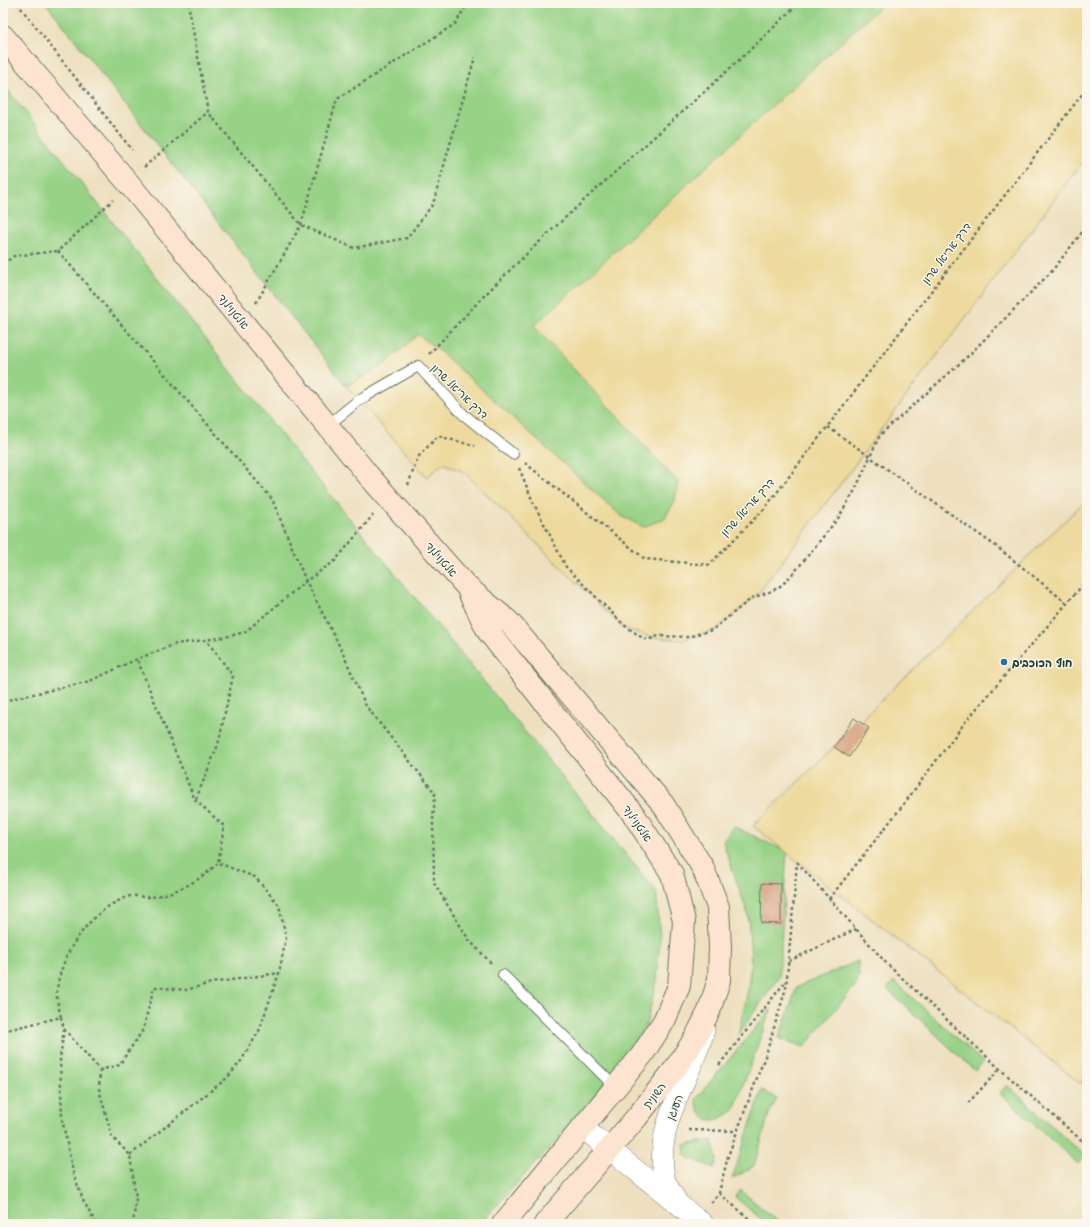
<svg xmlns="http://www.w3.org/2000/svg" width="1090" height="1227" font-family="Mali,'Playpen Sans Hebrew',sans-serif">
<rect width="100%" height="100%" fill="#fbf7ec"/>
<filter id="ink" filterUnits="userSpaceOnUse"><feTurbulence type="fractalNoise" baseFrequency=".025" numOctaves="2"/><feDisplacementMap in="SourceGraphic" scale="8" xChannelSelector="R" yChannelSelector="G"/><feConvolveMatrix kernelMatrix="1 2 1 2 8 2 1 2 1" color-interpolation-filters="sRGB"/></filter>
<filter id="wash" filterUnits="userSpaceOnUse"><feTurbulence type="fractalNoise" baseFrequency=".012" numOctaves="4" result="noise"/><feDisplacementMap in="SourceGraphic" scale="16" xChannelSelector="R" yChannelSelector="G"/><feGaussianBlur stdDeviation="0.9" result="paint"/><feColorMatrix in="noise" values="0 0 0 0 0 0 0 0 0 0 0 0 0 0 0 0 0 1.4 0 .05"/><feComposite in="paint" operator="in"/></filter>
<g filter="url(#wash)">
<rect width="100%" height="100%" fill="#eee0bf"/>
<path fill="#97d286" stroke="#5b885d" d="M46,3H884L534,326L678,482L675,501L664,519L643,527L621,516L444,355L418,334L383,366L346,386Z
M3,84L295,452L656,891L660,937L657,980L646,1025L587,1107L480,1224H3Z
M733,826L787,852L779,977L738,1035L748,990L751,960L748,915L723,842Z
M858,961L859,978L856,985L804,1047L779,1038L797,987Z
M894,981L983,1062L975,1071L887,989Z
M771,1009L734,1110C716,1124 699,1126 696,1099Z
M1007,1085L1085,1156L1078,1164L1000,1093Z
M762,1090L777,1098L769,1114L754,1166L732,1179Z
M712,1140L717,1160L714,1168L685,1156L684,1145Z
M741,1190L745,1194L781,1224H767L735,1197Z"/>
<path fill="#eeda9e" stroke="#868c69" d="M884,3H1087V156L757,595L716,630L683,640L650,637L623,628L464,472L443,463L427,477L346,386L383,366L418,334L444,355L621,516L643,527L664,519L675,501L678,482L534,326Z
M1087,499V1070L1081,1084L753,826Z"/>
<g id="blocks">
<path fill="#d9a585" d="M854,718L869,728L849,757L834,747Z
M762,883L781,884V924L761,923Z"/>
</g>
</g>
<g filter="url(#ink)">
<use href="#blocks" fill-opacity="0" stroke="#677665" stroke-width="1"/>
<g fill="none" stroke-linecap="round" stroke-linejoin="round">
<defs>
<path id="lane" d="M327,426L359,400L418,366L463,414L513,454
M503,975L615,1087"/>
<path id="street" d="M583,1128L703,1224
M678,1204C674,1196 666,1186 664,1177C654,1123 691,1079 704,1030"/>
<path id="secondary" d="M3,36L130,185L368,475L466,586L509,622L663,804L703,868L718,907L720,946L719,980L709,1011L696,1037L675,1069L637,1117L545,1224
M469,592L488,631L634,815L672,874L684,921L679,986L664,1021L642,1055L503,1224"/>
</defs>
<use href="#lane" stroke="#677665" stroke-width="12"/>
<use href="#street" stroke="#677665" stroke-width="22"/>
<use href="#secondary" stroke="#677665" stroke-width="24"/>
<path stroke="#677665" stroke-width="2.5" stroke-dasharray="3 3" stroke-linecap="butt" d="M17,3L132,150
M188,3L208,112L301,225L354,248L407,238L433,204L475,57
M144,167L208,112
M58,251L272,499L306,581L341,649L366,706L435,793L433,821L434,883L469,940L491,963
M3,264L14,256L58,251L113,200
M256,303L301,225L337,99L455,24L468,3
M429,354C455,327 480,299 507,273C602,180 704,96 799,3
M828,427L997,547L1068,604
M525,463L645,559L709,565L765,508L1087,88
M519,468L533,502L566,567L624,625L644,639H650L658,636L688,637L712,630L752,598L772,591L782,585L797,569L839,517L855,490L880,435L968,356L1051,272L1087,226
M408,485L418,457L438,436L475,446
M3,701L90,681L137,659L176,644L225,637L245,632L306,581L335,561L373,515
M196,799L218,745L233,676L207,641
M797,862L887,964L1000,1069L1087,1145
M829,899L903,805L966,721L1087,580
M789,961L856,929
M61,1017L64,1029L100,1070L119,1065L143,1030L154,987L186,990L211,983L279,973
M64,1029L60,1058L62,1119L73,1172L83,1200L96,1224
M3,1031L61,1017C59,1009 56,998 57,990C61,952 91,910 127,897C134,894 143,898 151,897C177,893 200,881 218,863
M719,1065L786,981
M100,1070L99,1089L112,1137L130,1155L136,1198L133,1224
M968,1103L1000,1069
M689,1130L736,1131
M130,1155L227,1078L241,1061L259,1031L279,973L286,938L279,905L255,877L218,863L224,826L195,800L137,659
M719,1193L755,1224
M711,1203L719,1193L728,1156L767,1051L786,988L797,863"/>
<use href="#lane" stroke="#fff" stroke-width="10"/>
<use href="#street" stroke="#fff" stroke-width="21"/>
<use href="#secondary" stroke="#fde4d0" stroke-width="22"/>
</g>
</g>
<circle fill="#1f6fb2" stroke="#fbf7ec" stroke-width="1.5" cx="1004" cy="662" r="4"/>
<g text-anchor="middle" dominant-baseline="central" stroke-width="3" stroke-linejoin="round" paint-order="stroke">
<g font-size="11" fill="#1f3d34" stroke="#fbf7ec">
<text transform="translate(946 253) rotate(-53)">דרך אריאל שרון</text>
<text transform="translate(234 311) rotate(51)">אלטנוילנד</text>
<text transform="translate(460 391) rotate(44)">דרך אריאל שרון</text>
<text transform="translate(747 507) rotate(-48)">דרך אריאל שרון</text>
<text transform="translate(442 559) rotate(49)">אלטנוילנד</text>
<text transform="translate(638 823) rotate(55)">אלטנוילנד</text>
<text transform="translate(654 1095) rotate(-52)">השונית</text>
<text transform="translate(674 1107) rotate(-68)">העוגן</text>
</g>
<g font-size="11" font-weight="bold" fill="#1f3d34" stroke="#fbf7ec" text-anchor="start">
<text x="1012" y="662">חוף הכוכבים</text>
</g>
</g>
<rect width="1090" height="1227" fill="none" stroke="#fbf7ec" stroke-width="16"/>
</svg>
